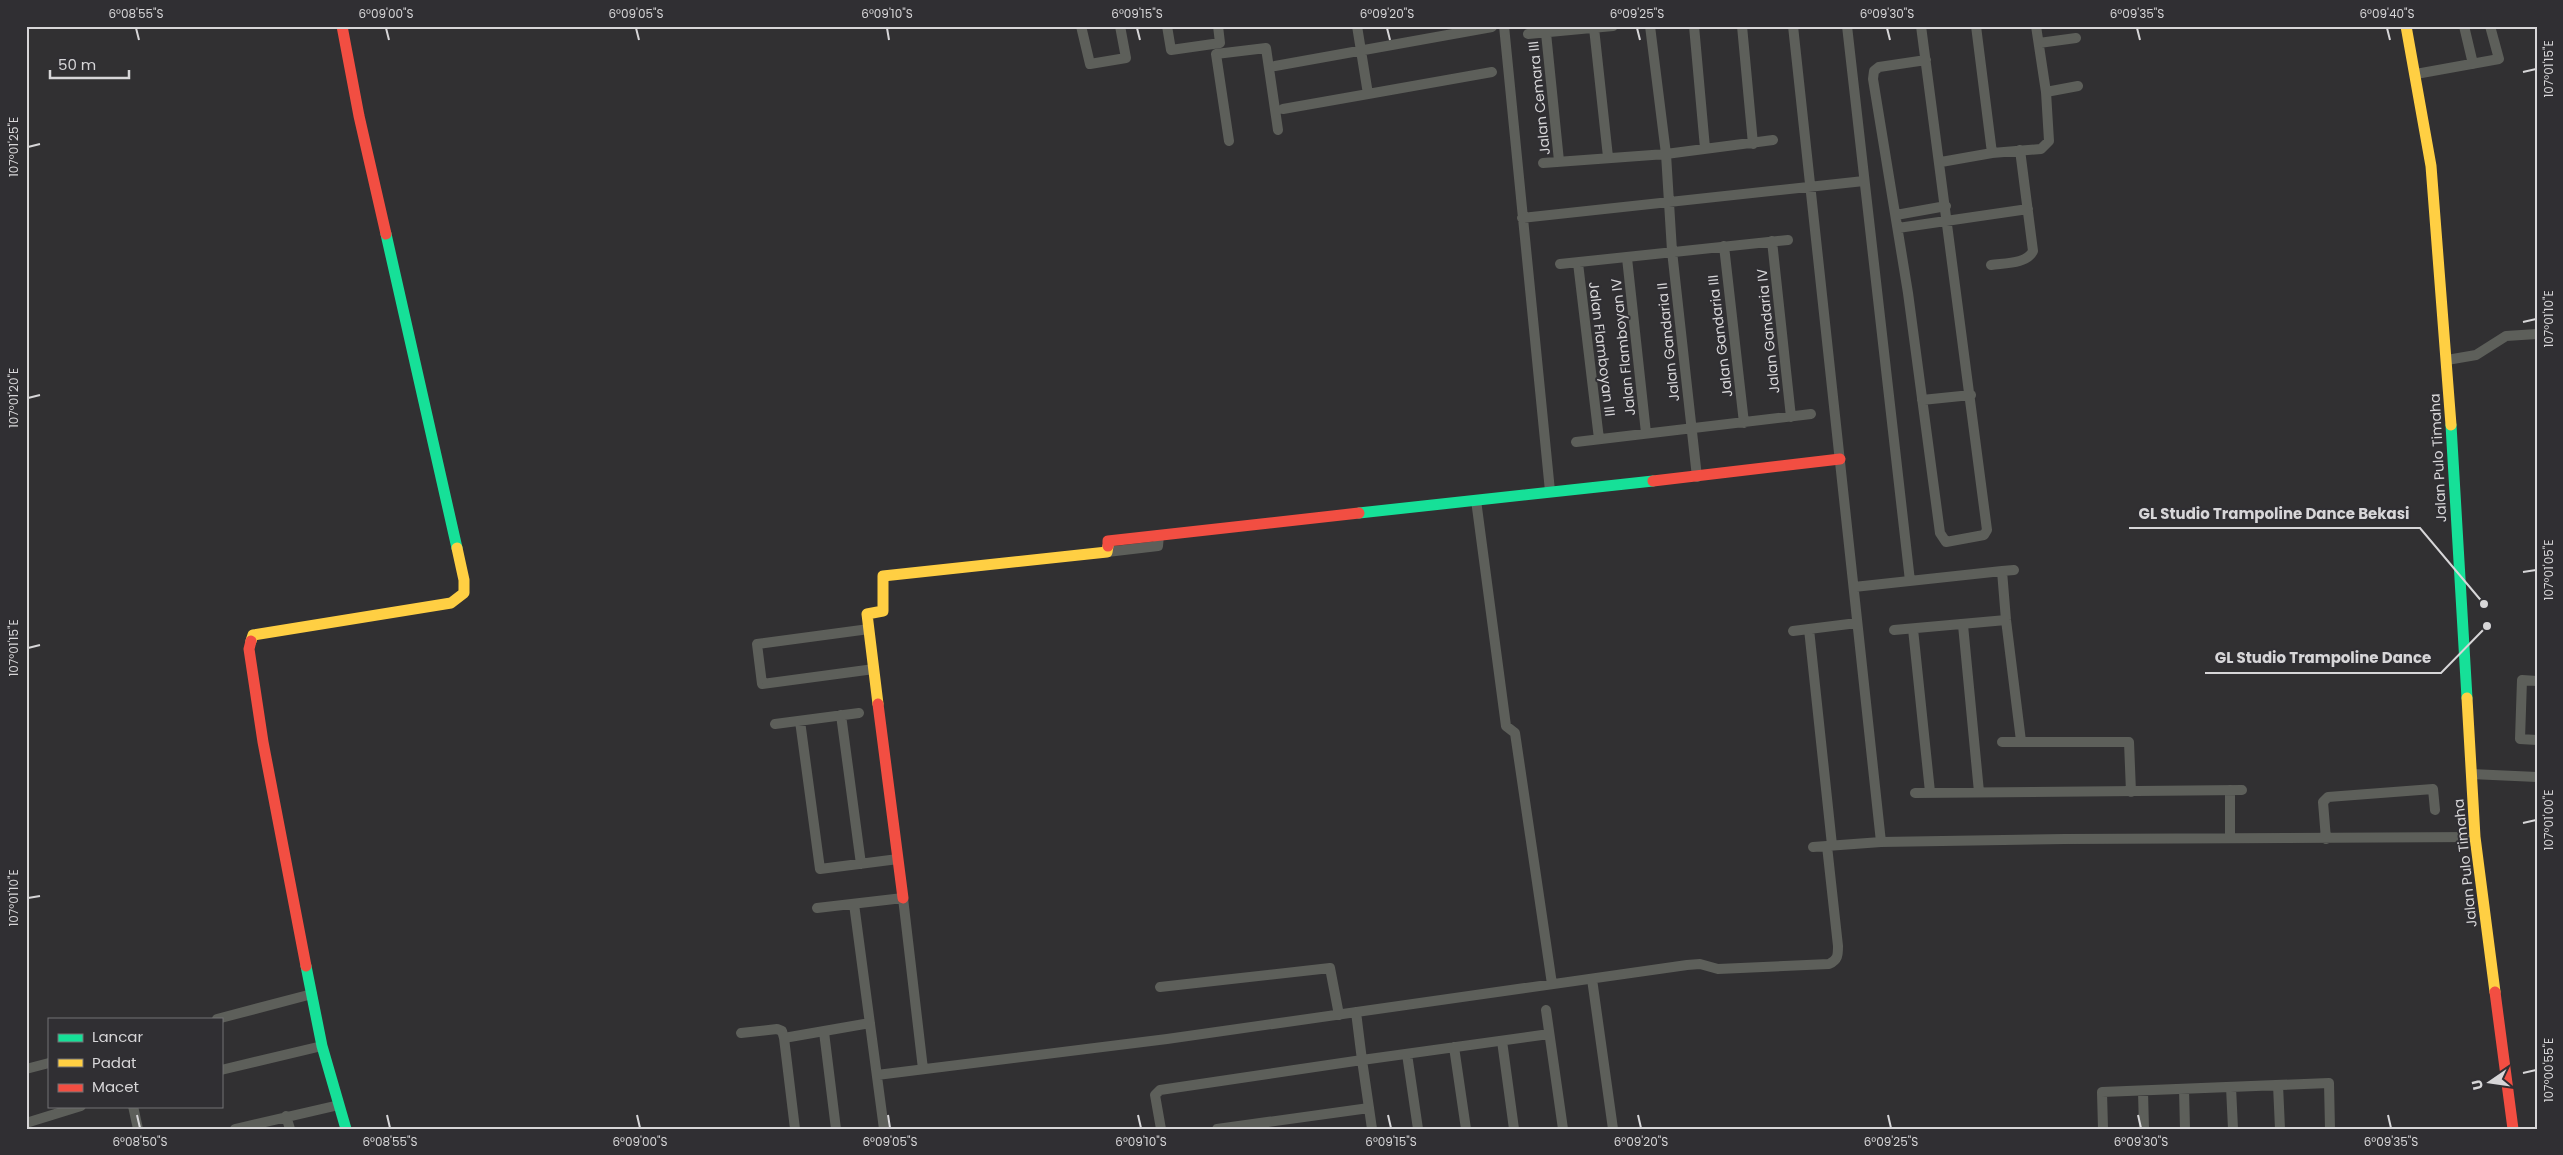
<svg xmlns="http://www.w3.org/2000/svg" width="2563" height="1155" font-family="Poppins,sans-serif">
<rect width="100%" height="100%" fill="#313032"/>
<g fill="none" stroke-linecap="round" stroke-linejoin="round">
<path stroke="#5d5f5a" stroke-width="10" d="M1081,26L1090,64L1126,58L1120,26
M1167,26L1171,50L1220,43L1218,26
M1357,26L1368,94L1492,72
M1504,26L1550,491
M1650,26L1666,154L1672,251L1697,477
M1694,26L1705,148
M1742,26L1753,144
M1793,26L1881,842
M1847,26L1910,581
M1921,26L1987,530L1984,535L1946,542L1940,533L1908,293L1873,79L1874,71L1879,67L1926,60
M1976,26L1992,153
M2464,26L2473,64
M1594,28L1608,157
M1546,33L1559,161
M1528,34L1613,26
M2039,43L2076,38
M1275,66L1492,27
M2416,74L2499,59L2490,26
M2046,92L2078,86
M1283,109L1368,94
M1229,141L1216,54L1266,48L1278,130
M1941,162L1992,153L2041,149L2049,141L2046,92L2036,26
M1543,163L1666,154L1773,140
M1896,215L1946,206
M1522,218L1864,181
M1898,228L2028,209
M1772,241L1791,417
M1724,246L1744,423
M1627,258L1646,433
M1578,263L1599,439
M1560,264L1788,240
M1991,265C2004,263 2027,264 2033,251L2020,150
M2447,360L2476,355L2506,336L2537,334
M1922,400L1971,395
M1576,442L1811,414
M1476,500L1506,726L1515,733L1552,984
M1107,552L1158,546L1159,535
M2002,571L2014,570
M1854,587L2002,571L2006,620L2021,741
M1963,625L1979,792
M869,629L757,644L762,684L874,669
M1809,629L1832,845
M1913,629L1930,792
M1894,630L2006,620
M1793,631L1857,623
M2537,681L2522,680L2520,739L2537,740
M841,715L861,864
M800,721L820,869L898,859
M775,724L859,713
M2002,742H2129L2131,792
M2471,774L2537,777
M1915,793L2242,790
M2230,838V790
M2326,839L2323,802L2328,797L2433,789L2435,810
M1813,847L1881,842L2065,839L2475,837
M854,904L884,1129
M817,908L903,898L923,1069
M1592,979L1613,1129
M1160,987L1330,968L1339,1015
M1546,1010L1563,1129
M217,1019L312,994
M824,1032L836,1129
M741,1033L777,1029L782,1031L784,1038L870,1023
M784,1038L795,1129
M1502,1041L1514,1129
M1454,1047L1466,1129
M1407,1054L1418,1129
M26,1069L49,1063
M221,1070L322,1046
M877,1075L1167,1039L1687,965L1700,964L1718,969L1829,964C1838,960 1838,955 1838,946L1827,846
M2278,1085L2280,1129
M2231,1087L2233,1129
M2184,1089L2185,1129
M2143,1091L2144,1129
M133,1106L138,1129
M1369,1108L1372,1129
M286,1116L290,1129
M26,1123L81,1106
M235,1129L339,1105
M1161,1129L1155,1095L1160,1090L1362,1060L1356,1012
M1217,1129L1369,1108L1362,1060L1549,1034
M2103,1129L2102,1092L2329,1083L2330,1129"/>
<path stroke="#16e098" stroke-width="11" d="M386,234L457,548
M2451,425L2467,698
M1359,513L1653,481
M306,966L322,1046L346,1129"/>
<path stroke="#ffcf43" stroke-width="11" d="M2406,26L2431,166L2451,425
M251,641L253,635L451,603L464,593V580L457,548
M2467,698L2475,837L2495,992
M878,704L867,614L883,611V576L1107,552L1108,546"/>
<path stroke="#f24e42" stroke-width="11" d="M342,26L359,116L386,234
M1653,481L1840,459
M1108,546V541L1359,513
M251,641L249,649L263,742L306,966
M878,704L903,898
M2495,992L2513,1129"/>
</g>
<path fill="none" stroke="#d7d6d8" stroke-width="2" d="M136,28L139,40M386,28L389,40M636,28L639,40M887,28L889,40M1137,28L1140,40M1387,28L1390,40M1637,28L1640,40M1887,28L1890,40M2137,28L2140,40M2387,28L2390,40M2523,72L2536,69M28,147L40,144M2523,322L2536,319M28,398L40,395M2523,572L2536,570M28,648L40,645M2523,823L2536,820M28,898L40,896M2523,1073L2536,1070M137,1115L140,1128M387,1115L390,1128M637,1115L640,1128M888,1115L890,1128M1138,1115L1141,1128M1388,1115L1391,1128M1638,1115L1641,1128M1888,1115L1891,1128M2138,1115L2141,1128M2388,1115L2391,1128"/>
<g text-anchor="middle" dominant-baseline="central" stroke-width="4" stroke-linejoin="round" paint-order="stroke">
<g font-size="14" fill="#d7d6d8" stroke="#302f33">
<text transform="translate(1539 98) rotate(-96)">Jalan Cemara III</text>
<text transform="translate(1768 331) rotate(-96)">Jalan Gandaria IV</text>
<text transform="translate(1720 336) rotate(-97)">Jalan Gandaria III</text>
<text transform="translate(1668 342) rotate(-96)">Jalan Gandaria II</text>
<text transform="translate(1623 347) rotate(-96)">Jalan Flamboyan IV</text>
<text transform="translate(1602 349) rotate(83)">Jalan Flamboyan III</text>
<text transform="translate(2438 458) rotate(-93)">Jalan Pulo Timaha</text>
<text transform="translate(2465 863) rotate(-96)">Jalan Pulo Timaha</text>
</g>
</g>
<path fill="none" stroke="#d7d6d8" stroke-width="2" d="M2484 604L2420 528H2129M2487 626L2441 673H2205"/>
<g fill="#d7d6d8" stroke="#302f33" stroke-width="2">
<circle cx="2484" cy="604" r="5"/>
<circle cx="2487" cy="626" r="5"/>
</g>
<g font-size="15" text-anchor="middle" font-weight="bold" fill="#d7d6d8" stroke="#302f33" stroke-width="4" stroke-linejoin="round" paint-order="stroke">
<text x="2274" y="519">GL Studio Trampoline Dance Bekasi</text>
<text x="2323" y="663">GL Studio Trampoline Dance</text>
</g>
<rect width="2563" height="1155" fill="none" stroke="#302f33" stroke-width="55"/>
<rect x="48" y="1018" width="175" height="90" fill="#302f33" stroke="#737275"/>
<rect x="58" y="1034" width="25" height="8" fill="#16e098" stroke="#737275"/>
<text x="92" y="1042" font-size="15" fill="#d7d6d8">Lancar</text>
<rect x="58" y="1059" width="25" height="8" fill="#ffcf43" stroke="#737275"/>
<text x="92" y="1068" font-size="15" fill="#d7d6d8">Padat</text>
<rect x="58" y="1084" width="25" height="8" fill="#f24e42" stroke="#737275"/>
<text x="92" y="1092" font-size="15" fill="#d7d6d8">Macet</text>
<g transform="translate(2490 1082) rotate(257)" stroke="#302f33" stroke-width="4" paint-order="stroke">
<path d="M0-4L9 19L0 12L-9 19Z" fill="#d7d6d8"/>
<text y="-8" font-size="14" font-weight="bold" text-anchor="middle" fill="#d7d6d8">U</text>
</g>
<path d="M50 70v8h79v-8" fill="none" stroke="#d7d6d8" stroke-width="2.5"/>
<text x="58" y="70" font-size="15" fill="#d7d6d8" stroke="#302f33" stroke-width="4" paint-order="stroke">50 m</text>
<rect x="28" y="28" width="2508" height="1100" fill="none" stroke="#d7d6d8" stroke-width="2"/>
<g font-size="12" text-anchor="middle" fill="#d7d6d8">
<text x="136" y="18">6°08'55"S</text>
<text x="386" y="18">6°09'00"S</text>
<text x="636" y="18">6°09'05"S</text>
<text x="887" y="18">6°09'10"S</text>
<text x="1137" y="18">6°09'15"S</text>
<text x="1387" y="18">6°09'20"S</text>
<text x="1637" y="18">6°09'25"S</text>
<text x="1887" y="18">6°09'30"S</text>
<text x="2137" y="18">6°09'35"S</text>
<text x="2387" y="18">6°09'40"S</text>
<text transform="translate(2549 69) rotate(-90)" y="4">107°01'15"E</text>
<text transform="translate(14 147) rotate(-90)" y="4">107°01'25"E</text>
<text transform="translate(2549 319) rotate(-90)" y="4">107°01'10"E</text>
<text transform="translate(14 398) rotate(-90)" y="4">107°01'20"E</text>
<text transform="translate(2549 570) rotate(-90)" y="4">107°01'05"E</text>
<text transform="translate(14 648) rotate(-90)" y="4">107°01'15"E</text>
<text transform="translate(2549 820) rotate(-90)" y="4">107°01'00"E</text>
<text transform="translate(14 898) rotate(-90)" y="4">107°01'10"E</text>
<text transform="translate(2549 1070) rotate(-90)" y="4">107°00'55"E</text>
<text x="140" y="1146">6°08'50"S</text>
<text x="390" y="1146">6°08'55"S</text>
<text x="640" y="1146">6°09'00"S</text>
<text x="890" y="1146">6°09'05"S</text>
<text x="1141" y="1146">6°09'10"S</text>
<text x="1391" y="1146">6°09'15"S</text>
<text x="1641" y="1146">6°09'20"S</text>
<text x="1891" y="1146">6°09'25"S</text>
<text x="2141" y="1146">6°09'30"S</text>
<text x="2391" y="1146">6°09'35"S</text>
</g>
</svg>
